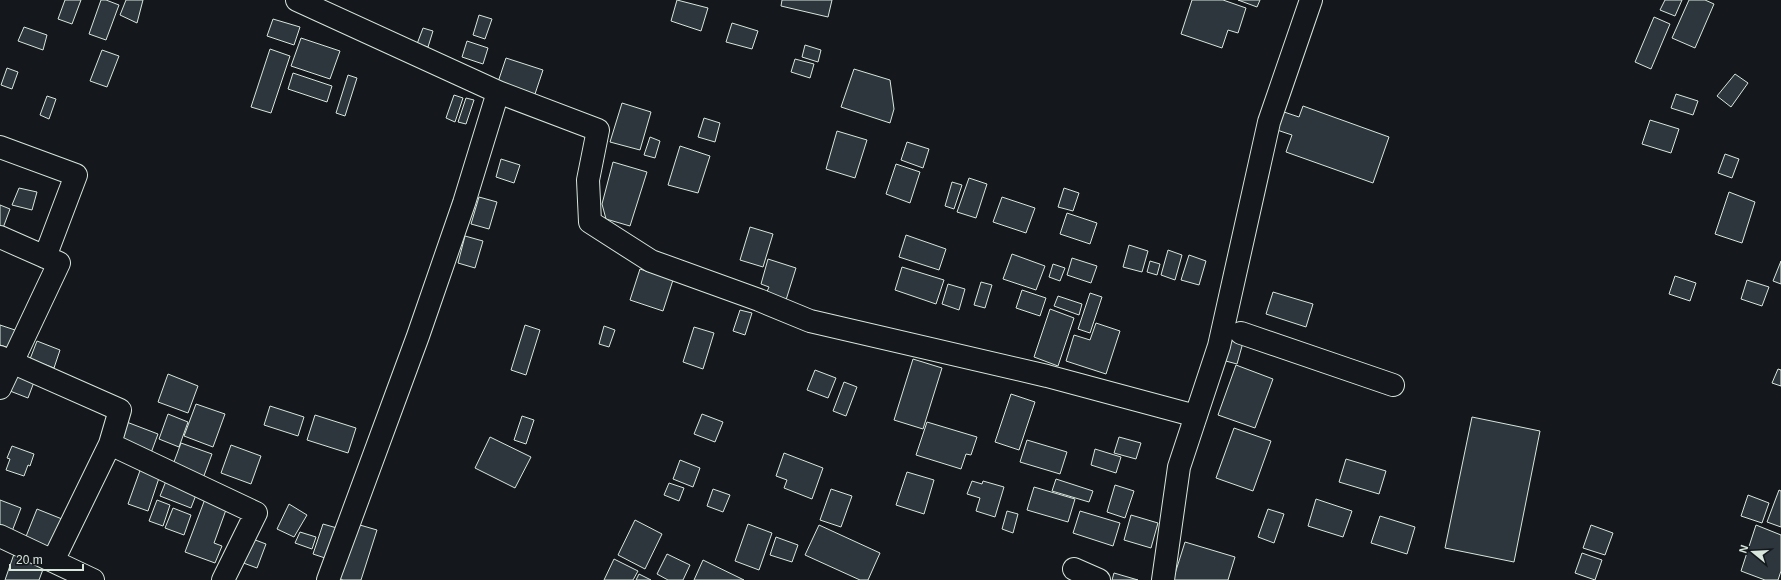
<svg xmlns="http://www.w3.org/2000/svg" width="1781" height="580" font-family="Arial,sans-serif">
<rect width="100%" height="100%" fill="#14181c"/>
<path fill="#2c363c" stroke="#d8e6dc" d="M65,0H81L72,24L58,19Z
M101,0H106L119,5L106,40L89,34Z
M126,0H143L137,23L120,15Z
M677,0L708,8L701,31L671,21Z
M782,0H832L828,17L781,6Z
M1192,0H1223L1246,8L1238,33L1228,30L1222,48L1181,34Z
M1238,0H1260L1257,7Z
M1665,0H1682L1675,16L1660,10Z
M1689,0H1705L1714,4L1695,48L1672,38Z
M479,15L492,19L485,39L473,35Z
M1654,17L1670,24L1651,69L1635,62Z
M273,19L300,27L294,45L267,36Z
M732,23L758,31L752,49L726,42Z
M24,27L47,35L43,50L18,41Z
M423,28L433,31L428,47L417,44Z
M301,38L340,51L330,79L291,66Z
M467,41L488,48L483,64L462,57Z
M805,45L821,50L818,62L802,57Z
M270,49L290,56L271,113L251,107Z
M102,50L119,56L107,87L90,81Z
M506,58L543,70L533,100L496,88Z
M795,59L814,64L810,78L791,72Z
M7,68L18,72L12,89L1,85Z
M854,69L890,80L894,109L890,123L841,107Z
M293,73L332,86L327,102L288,89Z
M1735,74L1748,83L1731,107L1717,96Z
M348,75L357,78L345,116L336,113Z
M1676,94L1698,101L1693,115L1671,108Z
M454,95L463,98L455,122L446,118Z
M47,96L56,99L49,119L40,115Z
M466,98L474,100L466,124L458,122Z
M622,103L651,112L640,150L610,142Z
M1303,106L1389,137L1373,183L1286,152L1292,135L1271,128L1278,110L1299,117Z
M704,118L720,123L715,142L698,137Z
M1650,120L1679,129L1671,153L1642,144Z
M837,131L867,140L855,178L826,169Z
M650,137L660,141L655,158L644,155Z
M907,142L929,149L923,168L901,160Z
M680,146L710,156L698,193L668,185Z
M1725,154L1739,159L1732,178L1718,173Z
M501,159L520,165L514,183L496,177Z
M613,162L647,172L630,226L606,219L602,204Z
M896,164L920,172L910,203L886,194Z
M969,178L987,184L976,218L957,212Z
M952,182L962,185L954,209L945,206Z
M19,188L37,192L32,210L12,205Z
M1064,188L1079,193L1073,211L1058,207Z
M1729,192L1755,202L1742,243L1715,234Z
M479,197L497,202L489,229L471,224Z
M1002,197L1035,208L1026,233L993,222Z
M0,205L10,209L3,228L0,227Z
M1067,213L1097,223L1090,244L1060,234Z
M750,227L773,234L763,267L740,260Z
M906,235L946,249L939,270L899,257Z
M465,236L483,241L475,268L458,263Z
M1129,245L1148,251L1142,272L1123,267Z
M1168,250L1182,255L1175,280L1161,275Z
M1012,254L1045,266L1036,290L1003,279Z
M1189,255L1206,261L1199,285L1181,280Z
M1072,258L1097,266L1091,283L1067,275Z
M768,259L796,268L786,300L766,294L769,287L761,284Z
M1150,261L1160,264L1157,275L1147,272Z
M1781,261V284L1773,281Z
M1053,264L1065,268L1060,281L1049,277Z
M902,267L944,280L936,304L895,290Z
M640,269L673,280L663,311L630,300Z
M1675,276L1696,283L1690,301L1669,294Z
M1747,280L1769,287L1762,306L1741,299Z
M981,282L992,285L985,308L974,305Z
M948,284L965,289L959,310L942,304Z
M1022,290L1046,298L1040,316L1016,308Z
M1273,292L1313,304L1306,327L1266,314Z
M1090,293L1102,297L1090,333L1078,329Z
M1058,296L1082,304L1079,315L1054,306Z
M1050,309L1074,318L1058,366L1034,357Z
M740,310L752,313L745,335L733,331Z
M1096,323L1120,331L1106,374L1066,361L1074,335L1090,340Z
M0,325L18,331L12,349L0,345Z
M525,325L540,330L526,375L511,370Z
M604,326L615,330L609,347L599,344Z
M694,327L714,333L703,369L683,362Z
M1229,335L1244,339L1237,364L1222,360Z
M37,341L60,350L54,368L30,359Z
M913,359L942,368L923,429L894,420Z
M1236,365L1273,379L1255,428L1218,415Z
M1778,369L1781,370V386L1772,383Z
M815,370L836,378L828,398L807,390Z
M168,374L198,386L188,413L158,402Z
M16,376L34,382L28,398L10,391Z
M844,382L857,387L846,416L833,411Z
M1011,394L1035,402L1019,450L995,442Z
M196,404L225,414L213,447L184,436Z
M270,406L304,417L298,436L264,425Z
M168,414L188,422L179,447L159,439Z
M702,414L723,422L715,442L694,434Z
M315,415L356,428L348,453L307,440Z
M522,416L534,420L526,444L514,440Z
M1472,417L1540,431L1514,562L1445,548Z
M124,421L158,434L151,453L117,440Z
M927,422L977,437L971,455L966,454L961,469L916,455Z
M1234,428L1271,441L1253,491L1216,478Z
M490,437L531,457L515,488L475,468Z
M1119,437L1141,443L1136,459L1114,453Z
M1027,440L1067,452L1060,474L1020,462Z
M181,443L212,454L202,481L171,470Z
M231,445L261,456L251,484L221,473Z
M12,446L34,454L30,466L28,465L24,476L6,470L10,459L7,458Z
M1095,449L1121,457L1116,473L1091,465Z
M784,453L823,468L812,499L784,488L787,480L776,476Z
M1346,459L1386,471L1379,494L1339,482Z
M680,460L700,468L693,487L673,479Z
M142,465L161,472L148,511L128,504Z
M907,472L934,480L924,514L896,505Z
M168,476L199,487L191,508L160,496Z
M1056,479L1093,491L1089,502L1052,491Z
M972,481L982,484L983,481L1004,487L995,517L976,511L980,498L967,494Z
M669,483L684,488L679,501L664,495Z
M1115,485L1134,491L1125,518L1107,512Z
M1034,487L1075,499L1068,522L1027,510Z
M713,489L730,495L723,512L707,506Z
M831,489L852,496L841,527L820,520Z
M1779,490L1781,491V527L1767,522Z
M1748,495L1769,503L1762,523L1741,516Z
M205,499L227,507L214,543L222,546L215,563L185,552Z
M1316,499L1352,511L1343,537L1308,526Z
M0,500L21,508L11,534L0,530Z
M157,500L170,505L163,526L149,521Z
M289,504L307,515L294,537L277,529Z
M173,508L191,515L184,535L165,528Z
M37,509L67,521L56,550L25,539Z
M1268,509L1284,514L1274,543L1258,537Z
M1007,511L1018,514L1013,533L1002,529Z
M1080,511L1120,523L1113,546L1073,533Z
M1131,515L1158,523L1151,548L1124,540Z
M1380,516L1415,527L1407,554L1371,543Z
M635,520L662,534L645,569L618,555Z
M353,523L377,530L361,580H343L336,577Z
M323,524L337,528L328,559L313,554Z
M748,524L772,533L759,570L735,561Z
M819,525L880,553L868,580H860L805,555Z
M1591,525L1613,533L1605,555L1583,548Z
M1756,525L1781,535V571L1778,580H1765L1741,571Z
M300,532L316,537L312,549L295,543Z
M776,537L798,545L792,562L770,555Z
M250,538L266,544L257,568L238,561Z
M1185,542L1235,557L1228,580H1173Z
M1582,553L1602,560L1595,580L1575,573Z
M14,554L45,564L39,580H5Z
M667,554L690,565L683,580H668L657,574Z
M614,559L638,571L633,580H604Z
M703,560L744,580H694Z
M1114,573L1138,580H1112Z
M639,574L651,580H636Z"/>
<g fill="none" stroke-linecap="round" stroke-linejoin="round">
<defs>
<path id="minor" d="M297,0L498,92
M0,147L76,175L45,257
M0,237L59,263L0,388
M1241,333L1393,385
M0,357L120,410L110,444L53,561
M110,444L256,513L223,580
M0,536L93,580
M1074,569L1099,580
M328,580L418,336L464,203L498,92L598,130L588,180L590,222L651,261L759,300L810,321L1047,376L1196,416
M1163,580L1179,467L1219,346L1269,122L1311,0"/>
</defs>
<use href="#minor" stroke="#d8e6dc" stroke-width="24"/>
<use href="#minor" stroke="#14181c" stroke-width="22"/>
</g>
<g transform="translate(1753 552) rotate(288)" stroke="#14181c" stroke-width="3" paint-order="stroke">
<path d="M0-3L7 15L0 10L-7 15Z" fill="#d8e6dc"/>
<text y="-6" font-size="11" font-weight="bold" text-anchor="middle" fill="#d8e6dc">N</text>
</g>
<path d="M10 564v6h73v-6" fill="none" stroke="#d8e6dc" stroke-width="2"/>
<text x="16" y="564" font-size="12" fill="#d8e6dc" stroke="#14181c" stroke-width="3" paint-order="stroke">20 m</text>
</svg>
